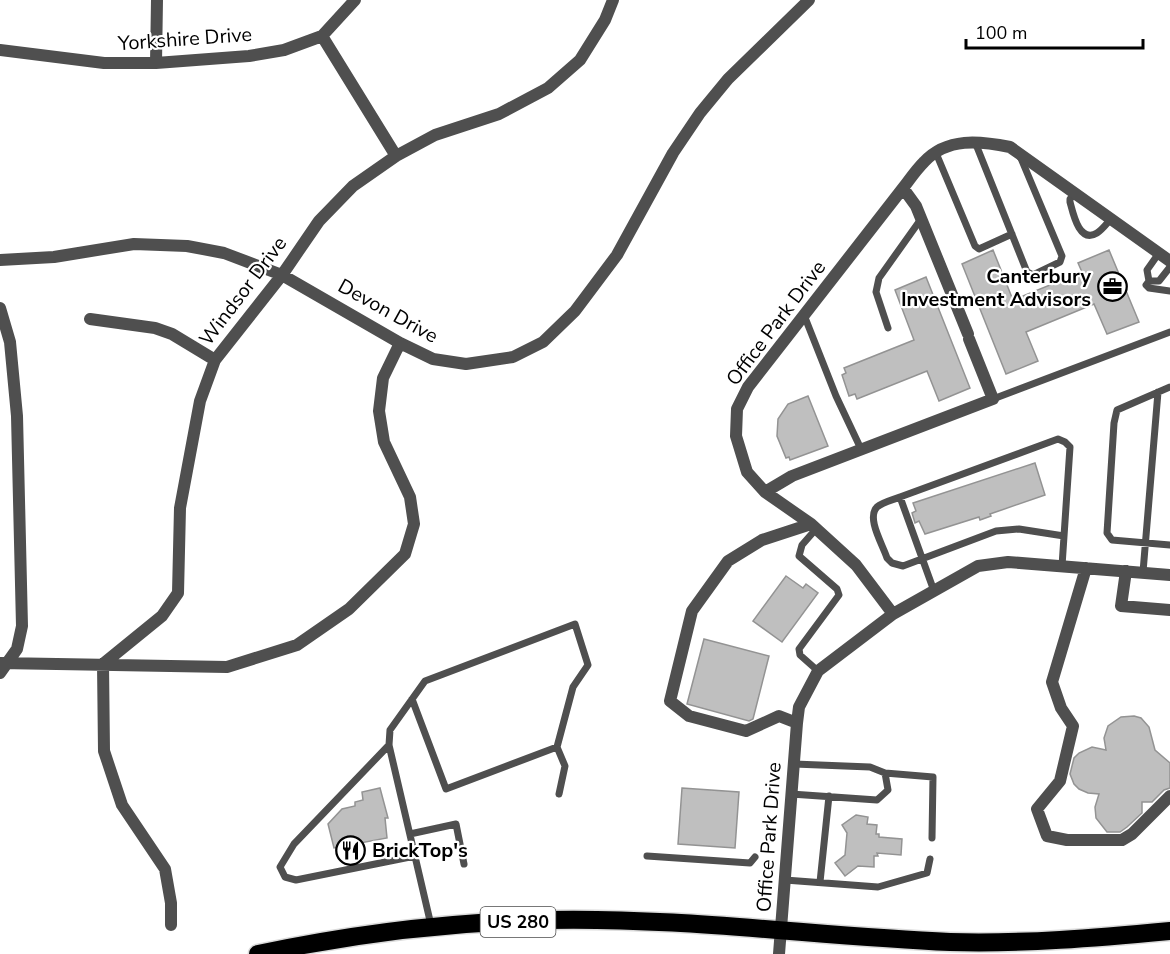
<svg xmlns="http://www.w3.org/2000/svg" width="1170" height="954" font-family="'Nunito Sans',sans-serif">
<rect width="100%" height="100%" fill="#fff"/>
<path fill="#bfbfbf" stroke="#939393" stroke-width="1.5" d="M993,250L1013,300L1082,272L1078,263L1109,250L1139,322L1107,334L1094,304L1026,332L1038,361L1006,374L962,264Z
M926,277L970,388L939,401L927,371L857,399L855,394L849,396L842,375L846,373L844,368L914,340L895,290Z
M808,396L828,446L790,460L789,457L786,458L777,436L778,419L788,404Z
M1035,463L1045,495L990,514L991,516L980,520L979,517L925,534L919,521L915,523L912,513L916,511L913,503Z
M786,576L803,588L806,584L818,593L782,642L753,621Z
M704,639L769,656L753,719L749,721L687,704Z
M1134,716L1141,718L1149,727L1155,750L1170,763V788L1164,790L1152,802H1142V813L1127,827L1120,832H1107L1096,818L1095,807L1099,794L1088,793L1079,789L1074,784L1070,774L1074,758L1079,753L1092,747L1106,750L1104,738L1108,726L1121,717Z
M380,788L388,818H385L387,838L334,848L328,824L342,809L355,806V802L363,800L362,792Z
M682,788L739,792L735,848L678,844Z
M856,815L868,817L867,824L877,825L876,834H879V837L902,839L901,855L877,853L878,856H874V867L858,866L845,876L835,863L845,855L847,833L842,825Z"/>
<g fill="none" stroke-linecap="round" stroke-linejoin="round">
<defs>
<path id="highway" d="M258,954C352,934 450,922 545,920C680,917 815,936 950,942C1024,944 1096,938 1170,931"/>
</defs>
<use href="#highway" stroke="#dbdbdb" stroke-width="21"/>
<path stroke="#4f4f4f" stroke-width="7" d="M975,142L1027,272L1033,275L1060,262L1062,256L1020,156
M936,153L975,246L979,249L1012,234
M1075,194L1070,199V202C1073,213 1079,244 1097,233C1102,230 1107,223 1111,219
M1159,253L1147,270L1149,281H1159L1170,267
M1149,281L1146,285L1149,288L1170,291
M804,315L836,396L861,449
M888,328L876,292L879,278L921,219
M1170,387L1117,410L1114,423L1107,533L1112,540L1170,545
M993,399L1170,332
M900,497L1058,439L1065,442L1070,447L1062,566
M816,529L802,545L799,556L837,589L839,595L799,649L800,655L818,671
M1143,572L1158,392
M934,591L900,497C893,500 883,502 877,507C866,518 883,545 887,558L892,563L903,566L996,531L1019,529L1064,536
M412,699L446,789L557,747
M389,745L294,844L280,867L285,877L296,880L415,856
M885,773L933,777L932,838
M791,794L877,800L888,790L885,773L870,767L794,764
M410,834L456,824L464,864
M647,856L750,863L755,857
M785,880L878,887L927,873L930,859
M820,882L829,796
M431,925L389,745L390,730L425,681L575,624L588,665L573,687L557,747L565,766L559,794"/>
<path stroke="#4f4f4f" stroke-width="12" d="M322,36L396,156
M0,50L104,63H156L249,56L284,50L322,36L355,0
M156,63L157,0
M903,188L916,206L968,334
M0,260L54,257L134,244L187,246L224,253L282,275L400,343L433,359L466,364L513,357L543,342L575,311L617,255L673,153L700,113L728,79L809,0
M0,308L10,342L17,416L22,626L17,649L0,673
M90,319L155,328L172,334L215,360
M765,492L792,476L993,399L969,339
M1086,568L1052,682L1061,708L1073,726L1060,781L1037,809L1047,836L1067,840H1122L1132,834L1170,796
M1126,571L1121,606L1170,610
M893,614L856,565L811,524L765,492L747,472L736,436L737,409L748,387L903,188C910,179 916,170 924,162C947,137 980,141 1010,147L1170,261
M0,663L227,667L297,645L349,609L405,554L414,524L410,497L384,442L379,411L383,378L400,343
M103,664L162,616L178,593L180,508L200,401L215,360L282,275L319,221L353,186L396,156L435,135L499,114L548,88L580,60L605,20L613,0
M103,664L104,751L122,805L165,869L171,903V925
M797,723L779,716L746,731L689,716L670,701L692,611L728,561L762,540L811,524
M779,954L797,723L799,707L818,671L893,614L978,566L1008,562L1170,575"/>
<use href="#highway" stroke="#000" stroke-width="18"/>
</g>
<defs>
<symbol id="office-ring" viewBox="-11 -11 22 22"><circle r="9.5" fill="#fff" stroke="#000" stroke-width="1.5"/><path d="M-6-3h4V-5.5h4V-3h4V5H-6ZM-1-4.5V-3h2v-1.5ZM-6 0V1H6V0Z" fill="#000"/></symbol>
<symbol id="restaurant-ring" viewBox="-11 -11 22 22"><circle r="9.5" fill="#fff" stroke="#000" stroke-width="1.5"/><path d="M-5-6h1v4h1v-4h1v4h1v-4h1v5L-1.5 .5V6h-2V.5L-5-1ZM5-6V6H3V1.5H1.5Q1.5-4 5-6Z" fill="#000"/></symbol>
</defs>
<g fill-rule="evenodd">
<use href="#office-ring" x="1096" y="270" width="33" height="33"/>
<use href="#restaurant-ring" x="334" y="834" width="33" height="33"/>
</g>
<g text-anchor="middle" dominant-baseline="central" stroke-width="4.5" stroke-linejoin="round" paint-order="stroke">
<rect fill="#fff" stroke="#4c4c4c" stroke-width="1.5" x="480.5" y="907" width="75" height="30" rx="4.5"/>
<g font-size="18" font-weight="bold" fill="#000">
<text x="518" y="922">US 280</text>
</g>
<g font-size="20" fill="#000" stroke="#fff">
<text transform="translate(185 39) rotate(-4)">Yorkshire Drive</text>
<text transform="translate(243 291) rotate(-53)">Windsor Drive</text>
<text transform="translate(388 311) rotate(29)">Devon Drive</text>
<text transform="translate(776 323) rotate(-53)">Office Park Drive</text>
<text transform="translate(769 837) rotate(-86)">Office Park Drive</text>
</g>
<g font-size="20" font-weight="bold" fill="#000" stroke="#fff" text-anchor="end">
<text x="1091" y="276">Canterbury<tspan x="1091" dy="23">Investment Advisors</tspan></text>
<text x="372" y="850" text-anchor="start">BrickTop's</text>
</g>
</g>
<path d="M966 39v9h177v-9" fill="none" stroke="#000000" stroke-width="3"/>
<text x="975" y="39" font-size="18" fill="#000000" stroke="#ffffff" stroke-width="4.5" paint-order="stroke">100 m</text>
</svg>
